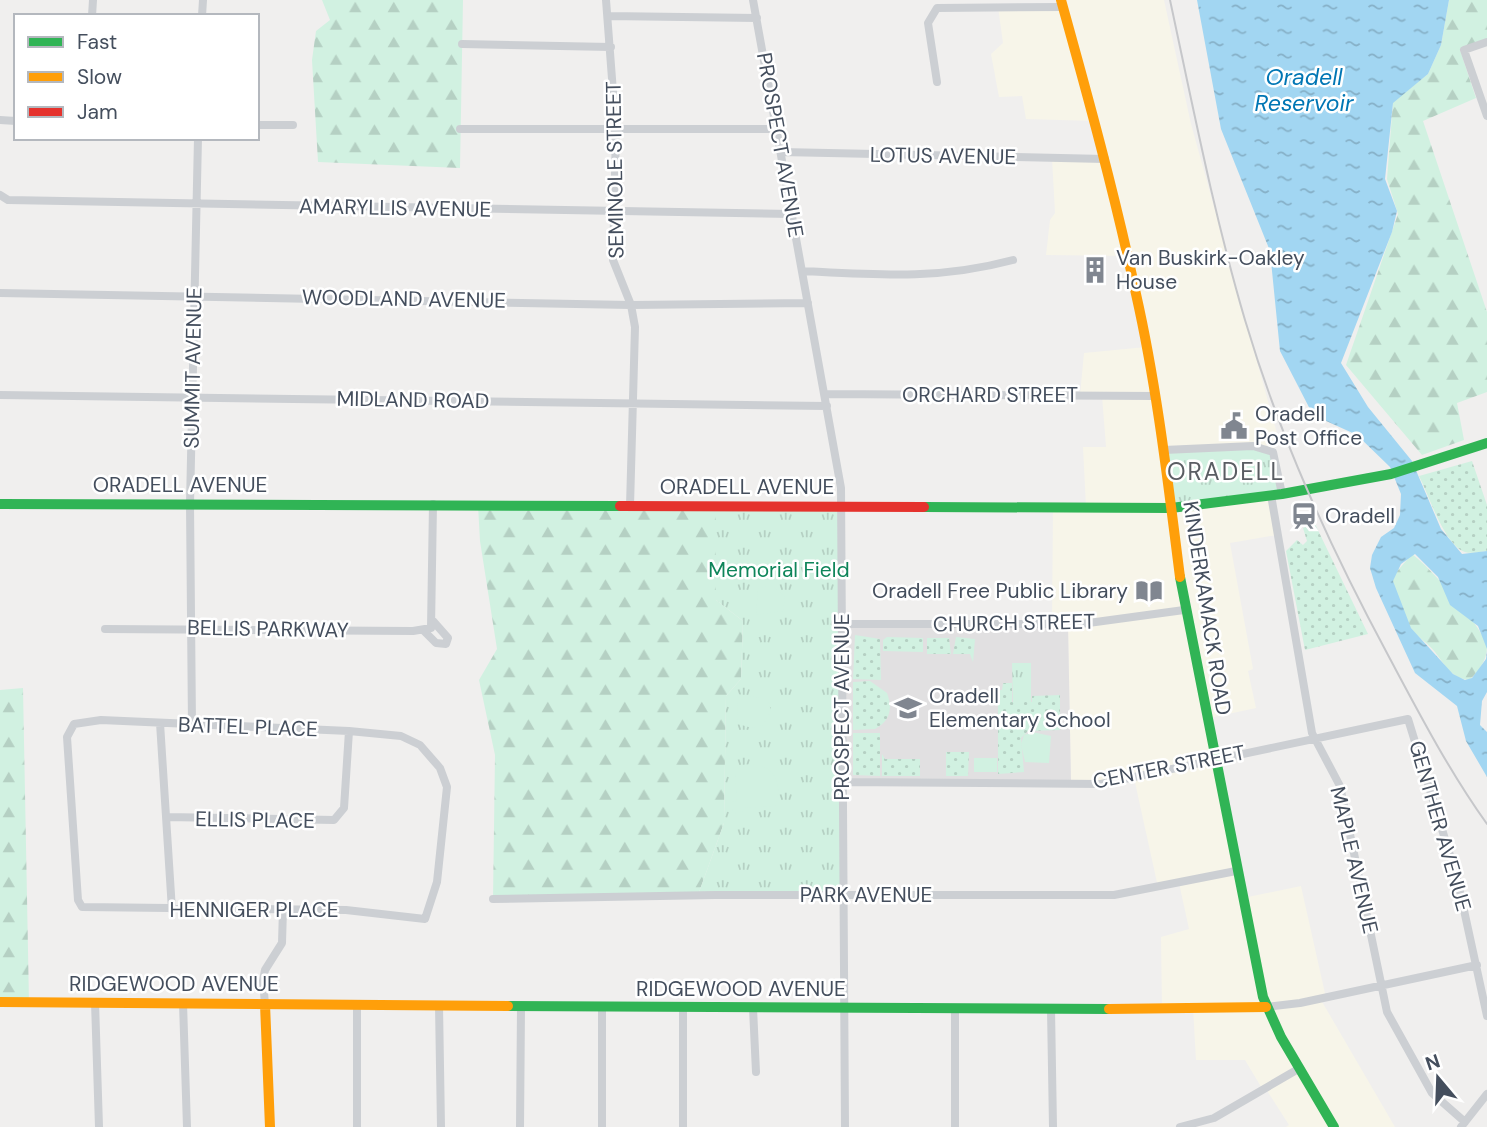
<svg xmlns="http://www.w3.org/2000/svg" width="1487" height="1127" font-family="'DM Sans',sans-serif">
<defs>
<pattern id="grass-dots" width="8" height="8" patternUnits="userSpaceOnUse" patternTransform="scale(1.75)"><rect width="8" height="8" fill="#d1f1e1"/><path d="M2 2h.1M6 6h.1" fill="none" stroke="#b5d0c3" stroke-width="1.8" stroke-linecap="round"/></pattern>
<pattern id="forest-firs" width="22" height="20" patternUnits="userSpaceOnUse" patternTransform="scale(1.75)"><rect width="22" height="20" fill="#d1f1e1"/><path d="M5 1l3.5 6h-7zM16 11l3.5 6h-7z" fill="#b5d0c3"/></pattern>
<pattern id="park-tufts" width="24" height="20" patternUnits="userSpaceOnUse" patternTransform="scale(1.75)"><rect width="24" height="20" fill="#d1f1e1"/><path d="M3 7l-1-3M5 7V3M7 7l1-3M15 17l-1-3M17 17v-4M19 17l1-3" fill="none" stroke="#b5d0c3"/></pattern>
<pattern id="water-ripples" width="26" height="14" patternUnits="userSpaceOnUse" patternTransform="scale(1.75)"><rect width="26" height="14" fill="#a2d6f2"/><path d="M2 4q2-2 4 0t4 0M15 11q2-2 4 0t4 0" fill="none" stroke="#86b0c7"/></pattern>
</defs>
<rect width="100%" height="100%" fill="#f0efee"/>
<path fill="#f7f5e9" d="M1061,0H1164L1191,124L1278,437L1273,452L1271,495L1277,535L1230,543L1253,669L1248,671L1256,708L1205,719L1243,898L1301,886L1326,998L1321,1000L1395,1127H1286L1289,1125L1266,1089L1263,1090L1245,1060H1196L1193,1008L1162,1009L1161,937L1189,929L1179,883L1158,887L1134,778L1071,783L1068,625H1052L1053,507H1086L1083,447H1106L1102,396L1080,395L1084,353L1146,347L1128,256L1046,255L1050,220L1055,213L1052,158L1104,159L1094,121L1026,119L1022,96L999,97L991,54L1003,43L998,7H1062Z"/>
<path fill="#e1e0e1" d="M843,624L1068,625L1071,783L842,782Z"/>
<path fill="url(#grass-dots)" d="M1472,461L1487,505V551C1480,552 1471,554 1465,552C1444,545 1429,495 1419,476Z
M1315,524L1368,634L1305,650L1286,551L1297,540L1303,545L1307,541L1303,528Z
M855,635L880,639L881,680L853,679Z
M887,637L923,638V652L883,651V640Z
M956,637L975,639L973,662L970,654H953Z
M927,638H949L951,654H927Z
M870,681L887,693C893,709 890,721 875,729L853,730V682Z
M1003,683H1012V702H1032V696L1060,695V730L1028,731L1021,738L1024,772L998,774V700L974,701V692L1002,690Z
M853,733H880V776L853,775Z
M946,752H969L968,776H946Z
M882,754L885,759H920V776H882Z"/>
<path fill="url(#forest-firs)" d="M322,0H463L460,168L318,162L312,60L316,31L330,20Z
M1449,0H1487V42L1460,50L1476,98L1423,121L1487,312V392L1457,403L1464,440L1422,455L1346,365L1398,214L1387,179L1393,102L1428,74L1441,45Z
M478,505L716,506V600L743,621L741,679L726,696L724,823L698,895L493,899L495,755L479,680L497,649L480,541Z
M1412,554C1428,565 1485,629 1487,647C1487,660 1478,673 1469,680C1451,678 1445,665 1435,652C1428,643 1418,638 1411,628C1402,615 1392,592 1393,576Z
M23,688L29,1002H0V690Z"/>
<path fill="url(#park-tufts)" d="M1253,446L1273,452L1282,494L1171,508L1164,450Z
M716,506H841L842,895H698L724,823L726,696L741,679L743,621L716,600Z
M1012,663H1031V702H1013Z"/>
<path fill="#d1f1e1" d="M772,585L785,597L783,611L756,615L758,589Z
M737,694L768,699L771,711L763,725L752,728L738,724Z
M1032,732L1051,736L1049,763L1025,762L1021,744L1024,735Z
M974,758H997V772H974Z
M743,765C771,760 785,781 775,806L743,808L742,812L736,814L732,809V802L737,801L735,769Z"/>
<path fill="url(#water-ripples)" d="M1197,0H1449L1441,45L1428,74L1393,103L1385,179L1397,211L1392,232L1341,363L1368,407L1412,461L1441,529L1462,554L1487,551V649L1478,626L1450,605L1438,577L1415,554L1401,564L1393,581L1411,628L1453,674L1465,680L1472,678L1486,659L1487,651V692L1482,701L1480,725L1487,732V777L1466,741L1457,706L1415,673L1376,588L1370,568L1372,555L1381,537L1394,528L1400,515L1401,494L1390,467L1357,435L1313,415L1280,351L1270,251L1221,129Z"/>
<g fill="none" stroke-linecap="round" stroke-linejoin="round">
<path stroke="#cccfd3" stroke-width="8" d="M606,0L616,131L613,260L631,305L635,327L630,506
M753,0L841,488L845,1127
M92,16L93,0
M202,16L203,0
M608,16L757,18
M1487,42L1464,50L1487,116
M462,44L611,47
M937,82L928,23L937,8L1063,7
M0,120L16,121
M257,125H293
M460,129H777
M781,152L1105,159
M0,195L8,200L792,214
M802,271C879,275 938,280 1013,260
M0,293L631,305L808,303
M824,394L1155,396
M0,395L827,406
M1164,450L1253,446L1273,452L1282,494
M1271,495L1312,733L1340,786L1387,1012L1432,1093L1465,1122
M843,624H1081L1184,610
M105,629L413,631L431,628L433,504
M423,630L436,643L446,644L448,638L433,621
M101,720L349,731L401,736L420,745L440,768L447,787L437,882L425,919L346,910L82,907L78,900L67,737L74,724Z
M160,723L172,910
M192,725L190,504L198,138
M842,782L1101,784L1408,719L1457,878L1487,1016
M166,817L334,820L344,808L349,731
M493,899L715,895H1114L1236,871
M95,1002L99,1127
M183,1003L187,1127
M265,1004L263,981L265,970L282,943L283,909
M357,1004V1127
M439,1005L441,1127
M1266,1007L1300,1003L1477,965
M753,1008L756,1072
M1051,1009L1053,1127
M955,1010V1127
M520,1127L521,1007
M602,1127V1007
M683,1127V1008
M1180,1127L1214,1118L1300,1068
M1461,1127L1487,1094"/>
<path stroke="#30b455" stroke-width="10" d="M0,504L620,506
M924,507L1171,508
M1171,508L1282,494L1391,474L1487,443
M1180,577L1263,997L1281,1037L1334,1127
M508,1006L1109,1009"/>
<path stroke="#ff9f0a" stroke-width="10" d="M1061,0C1088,97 1115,195 1136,294C1157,387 1168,483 1180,577
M0,1002L508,1006
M265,1004L270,1127
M1109,1009L1266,1007"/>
<path stroke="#e5322d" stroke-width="10" d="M620,506L924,507"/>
<path stroke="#c6c7ca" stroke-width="2" d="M1170,0C1193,107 1214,215 1245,320C1280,438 1330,547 1388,655C1419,713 1449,771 1487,824"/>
</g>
<defs>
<symbol id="building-bare" viewBox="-9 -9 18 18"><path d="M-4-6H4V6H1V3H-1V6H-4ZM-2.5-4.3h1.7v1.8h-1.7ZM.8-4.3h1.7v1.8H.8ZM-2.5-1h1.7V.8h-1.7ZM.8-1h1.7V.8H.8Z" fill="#808690" stroke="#fff" stroke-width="2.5" paint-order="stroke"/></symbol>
<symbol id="civic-bare" viewBox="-9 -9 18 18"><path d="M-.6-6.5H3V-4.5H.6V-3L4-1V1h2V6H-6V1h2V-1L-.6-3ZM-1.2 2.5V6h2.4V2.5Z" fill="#808690" stroke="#fff" stroke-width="2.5" paint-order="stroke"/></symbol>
<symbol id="station-bare" viewBox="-9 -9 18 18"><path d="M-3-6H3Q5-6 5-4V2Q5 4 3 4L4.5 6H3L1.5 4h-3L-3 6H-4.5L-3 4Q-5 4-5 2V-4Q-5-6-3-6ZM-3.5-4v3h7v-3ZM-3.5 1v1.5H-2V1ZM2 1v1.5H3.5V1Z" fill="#808690" stroke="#fff" stroke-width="2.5" paint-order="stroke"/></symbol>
<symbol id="library-bare" viewBox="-9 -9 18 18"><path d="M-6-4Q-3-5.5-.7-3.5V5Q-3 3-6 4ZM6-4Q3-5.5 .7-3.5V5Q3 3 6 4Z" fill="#808690" stroke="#fff" stroke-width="2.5" paint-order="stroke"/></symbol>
<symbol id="school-bare" viewBox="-9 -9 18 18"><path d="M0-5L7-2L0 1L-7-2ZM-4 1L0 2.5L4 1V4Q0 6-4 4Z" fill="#808690" stroke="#fff" stroke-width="2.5" paint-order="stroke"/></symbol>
</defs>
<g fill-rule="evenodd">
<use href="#building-bare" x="1076" y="251" width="38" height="38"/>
<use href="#civic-bare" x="1215" y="407" width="38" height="38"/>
<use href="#station-bare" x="1285" y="497" width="38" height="38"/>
<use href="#library-bare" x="1130" y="572" width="38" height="38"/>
<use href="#school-bare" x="889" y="689" width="38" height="38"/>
</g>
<g text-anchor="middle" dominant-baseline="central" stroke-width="5" stroke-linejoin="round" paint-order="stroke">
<g font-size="21" fill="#444e5d" stroke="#fff">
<text transform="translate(780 145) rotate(80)">PROSPECT AVENUE</text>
<text transform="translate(943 156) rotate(1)">LOTUS AVENUE</text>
<text transform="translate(615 170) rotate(-91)">SEMINOLE STREET</text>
<text transform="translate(395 208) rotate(1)">AMARYLLIS AVENUE</text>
<text transform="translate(404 299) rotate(1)">WOODLAND AVENUE</text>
<text transform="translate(193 368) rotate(-89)">SUMMIT AVENUE</text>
<text x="990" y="395">ORCHARD STREET</text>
<text transform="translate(413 400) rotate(1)">MIDLAND ROAD</text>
<text x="180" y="485">ORADELL AVENUE</text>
<text x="747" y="487">ORADELL AVENUE</text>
<text transform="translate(1207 608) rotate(81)">KINDERKAMACK ROAD</text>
<text transform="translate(1014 623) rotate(-1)">CHURCH STREET</text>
<text transform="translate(268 629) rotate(1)">BELLIS PARKWAY</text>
<text transform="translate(842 707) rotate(-90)">PROSPECT AVENUE</text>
<text transform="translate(248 727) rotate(2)">BATTEL PLACE</text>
<text transform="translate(1169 767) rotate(-11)">CENTER STREET</text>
<text transform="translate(255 820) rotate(1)">ELLIS PLACE</text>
<text transform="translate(1440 826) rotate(74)">GENTHER AVENUE</text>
<text transform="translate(1354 860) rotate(77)">MAPLE AVENUE</text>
<text x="866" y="895">PARK AVENUE</text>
<text x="254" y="910">HENNIGER PLACE</text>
<text x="174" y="984">RIDGEWOOD AVENUE</text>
<text x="741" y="989">RIDGEWOOD AVENUE</text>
</g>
<g font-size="21" fill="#444e5d" stroke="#fff" text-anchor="start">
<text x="1116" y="258">Van Buskirk-Oakley<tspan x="1116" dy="24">House</tspan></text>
<text x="1255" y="414">Oradell<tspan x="1255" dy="24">Post Office</tspan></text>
<text x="1325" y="516">Oradell</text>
<text x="1128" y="591" text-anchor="end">Oradell Free Public Library</text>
<text x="929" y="696">Oradell<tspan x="929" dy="24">Elementary School</tspan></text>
</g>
<g font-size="21" fill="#0e855a" stroke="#fff">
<text x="779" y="570">Memorial Field</text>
</g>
<g font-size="23" font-style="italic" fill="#0076b4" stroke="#fff">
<text x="1304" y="77">Oradell<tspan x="1304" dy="26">Reservoir</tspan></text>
</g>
<g font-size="24" letter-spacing="2" fill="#5a5d63" stroke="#fff">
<text x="1226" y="471">ORADELL</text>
</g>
</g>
<rect x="14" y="14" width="245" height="126" fill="#ffffff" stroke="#b4b8be" stroke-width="2"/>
<rect x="28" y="37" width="35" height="10" fill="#30b455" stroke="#b4b8be" stroke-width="2"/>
<text x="77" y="49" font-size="21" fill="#444e5d">Fast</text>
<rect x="28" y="72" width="35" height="10" fill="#ff9f0a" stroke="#b4b8be" stroke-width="2"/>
<text x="77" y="84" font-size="21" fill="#444e5d">Slow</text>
<rect x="28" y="107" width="35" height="10" fill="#e5322d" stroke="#b4b8be" stroke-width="2"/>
<text x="77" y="119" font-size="21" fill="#444e5d">Jam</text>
<g transform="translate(1438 1078) rotate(341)" stroke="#ffffff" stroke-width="5" paint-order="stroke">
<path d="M0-5L12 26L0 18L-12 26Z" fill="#444e5d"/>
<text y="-10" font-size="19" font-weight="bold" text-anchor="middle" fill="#444e5d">N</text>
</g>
</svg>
